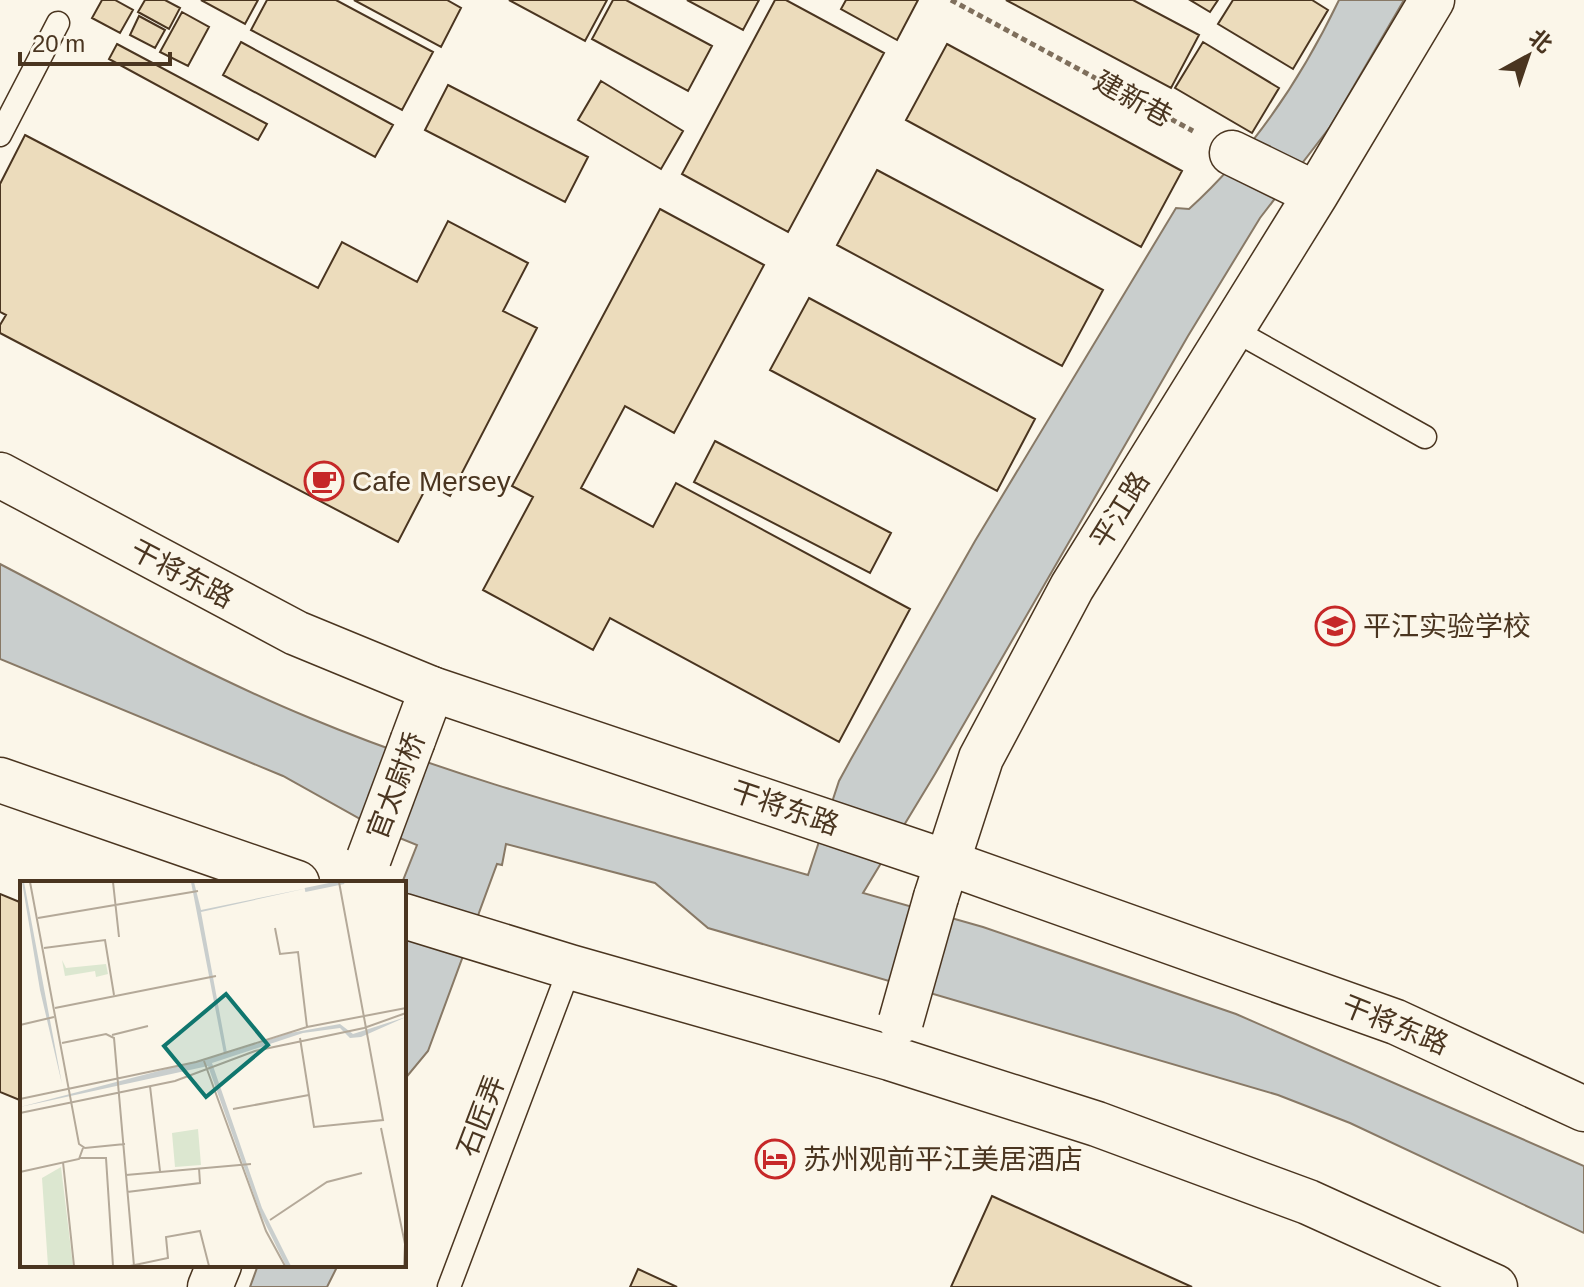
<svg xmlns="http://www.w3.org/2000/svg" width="1584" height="1287" font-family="Helvetica,'Noto Sans SC',sans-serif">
<rect width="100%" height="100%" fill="#fbf6e9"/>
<path fill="#c9cecd" stroke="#887966" stroke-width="2" d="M1339,0H1404L1330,127L1260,218L1188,336L935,774L863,893L983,927L1236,1014L1584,1166V1233L1350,1123L1278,1095L708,928L655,883L506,844L502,865L497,864L428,1051L404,1080L402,883L417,845L380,830L283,776L0,659V564C102,617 203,674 310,718C470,785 642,826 808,875L839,781L851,759L975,541L1176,208L1189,209C1252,152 1302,77 1339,0Z
M258,1265H338L327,1287H250Z"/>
<path fill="#ecdcbc" stroke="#4a3520" stroke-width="2" d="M102,0H115L133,10L120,33L92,18Z
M145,0H165L180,8L169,29L138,12Z
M201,0H258L245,24Z
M267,0H336L433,52L402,110L251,30Z
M354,0H447L461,8L441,47Z
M509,0H607L585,41Z
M613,0H626L712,46L688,91L592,39Z
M687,0H759L743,30Z
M775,0H786L884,53L788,232L682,174Z
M846,0H918L897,40L841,9Z
M1006,0H1133L1199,35L1171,88Z
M1190,0H1218L1210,12Z
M1233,0H1312L1328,10L1293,69L1218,24Z
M182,12L209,27L188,66L160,52Z
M139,16L165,30L155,48L130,35Z
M241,42L393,125L375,157L223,75Z
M1203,42L1279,88L1252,133L1175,88Z
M117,44L267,124L258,140L109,59Z
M947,44L1182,171L1141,247L906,120Z
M601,81L683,131L661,169L578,120Z
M448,85L588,157L565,202L425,130Z
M25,135L318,288L342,242L417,282L448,221L528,263L503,311L537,328L450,496L428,484L398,542L0,333V325L6,315L0,312V184Z
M877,170L1103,290L1062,366L837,245Z
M660,209L764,265L674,433L625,406L581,488L653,527L676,483L910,609L839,742L610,618L593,650L483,590L533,497L512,486Z
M809,298L1035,419L997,491L770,370Z
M715,441L891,533L870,573L694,482Z
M0,894L22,903V1101L0,1092Z
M992,1196L1192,1287H951Z
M638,1269L677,1287H630Z"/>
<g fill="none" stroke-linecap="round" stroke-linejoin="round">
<defs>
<path id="lane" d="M0,135L58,23
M1232,329L1425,437
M449,1287L570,967"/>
<path id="street" d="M1232,153L1316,194
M936,897L981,758L1072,587L1316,194L1432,0"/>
<path id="secondary" d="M413,740L432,689
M210,1287L219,1265"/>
<path id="primary" d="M0,475L296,633L432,689L946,862L1396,1022L1584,1109
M0,780L297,883
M404,916L570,967L890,1058L1097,1124L1308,1202L1495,1287"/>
</defs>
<use href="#lane" stroke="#4a3520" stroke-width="25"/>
<use href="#street" stroke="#4a3520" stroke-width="47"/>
<use href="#secondary" stroke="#4a3520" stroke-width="47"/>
<use href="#primary" stroke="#4a3520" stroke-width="47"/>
<path stroke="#7f6f5c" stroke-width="5" stroke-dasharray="6 4" stroke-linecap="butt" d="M951,0L1193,131"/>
<use href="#lane" stroke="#fbf6e9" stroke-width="22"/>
<use href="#street" stroke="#fbf6e9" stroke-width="44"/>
<use href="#secondary" stroke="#fbf6e9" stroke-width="44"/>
<use href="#primary" stroke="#fbf6e9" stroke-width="44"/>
<defs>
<path id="street-bridge" d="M901,1021L936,897"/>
<path id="secondary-bridge" d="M369,858L413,740"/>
</defs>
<use href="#street-bridge" stroke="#4a3520" stroke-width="47" stroke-linecap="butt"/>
<use href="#secondary-bridge" stroke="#4a3520" stroke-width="47" stroke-linecap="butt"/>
<use href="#street-bridge" stroke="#fbf6e9" stroke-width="44"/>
<use href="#secondary-bridge" stroke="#fbf6e9" stroke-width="44"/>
</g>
<defs>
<symbol id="cafe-ring" viewBox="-11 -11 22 22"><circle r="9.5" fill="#fbf6e9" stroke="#c62828" stroke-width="1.5"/><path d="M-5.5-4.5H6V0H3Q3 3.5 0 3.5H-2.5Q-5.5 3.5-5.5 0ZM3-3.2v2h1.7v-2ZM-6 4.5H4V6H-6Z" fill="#c62828"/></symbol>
<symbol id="school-ring" viewBox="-11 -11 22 22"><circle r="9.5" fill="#fbf6e9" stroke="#c62828" stroke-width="1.5"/><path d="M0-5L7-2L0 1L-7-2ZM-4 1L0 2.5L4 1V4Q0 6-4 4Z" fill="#c62828"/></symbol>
<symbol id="hotel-ring" viewBox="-11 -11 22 22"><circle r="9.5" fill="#fbf6e9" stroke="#c62828" stroke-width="1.5"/><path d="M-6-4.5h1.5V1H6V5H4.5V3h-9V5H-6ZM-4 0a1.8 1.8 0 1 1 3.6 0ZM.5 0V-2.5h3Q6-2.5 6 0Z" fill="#c62828"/></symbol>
</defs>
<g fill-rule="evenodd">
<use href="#cafe-ring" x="302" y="459" width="44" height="44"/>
<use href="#school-ring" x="1313" y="604" width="44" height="44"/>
<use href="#hotel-ring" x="753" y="1137" width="44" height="44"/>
</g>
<g text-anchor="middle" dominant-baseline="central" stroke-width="6" stroke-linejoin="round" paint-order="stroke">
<g font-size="28" fill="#4a3520" stroke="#fbf6e9">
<text transform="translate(1133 99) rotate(29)">建新巷</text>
<text transform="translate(1120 510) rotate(-58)">平江路</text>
<text transform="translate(182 574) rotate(28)">干将东路</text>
<text transform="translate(396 786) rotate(-69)">官太尉桥</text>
<text transform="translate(785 808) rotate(19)">干将东路</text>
<text transform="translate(1395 1025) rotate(22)">干将东路</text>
<text transform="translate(481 1116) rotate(-69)">石匠弄</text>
</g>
<g font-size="28" fill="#4a3520" stroke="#fbf6e9" text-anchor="start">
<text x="352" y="481">Cafe Mersey</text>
<text x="1363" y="626">平江实验学校</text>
<text x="803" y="1159">苏州观前平江美居酒店</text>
</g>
</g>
<g transform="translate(20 881)">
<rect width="386" height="386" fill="#fbf6e9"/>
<path d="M42,79L46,87L86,83L88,93L76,96L75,90L45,95ZM178,248L181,284L155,286L152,252ZM41,286L53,385H28L22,297Z" fill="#dce7d0"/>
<path d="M2,1H4L42,203L20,109ZM171,1H174L181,29L288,7L181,31L207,172L270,152L320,143L333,153L386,136L341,156L330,157L320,147L283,152L192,182L242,327L271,385H266L241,334L188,185L0,226L204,173Z" fill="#c9cecd"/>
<path fill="none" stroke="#c9cecd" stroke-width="4" d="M285,9L324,1"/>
<path fill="none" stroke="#b4a999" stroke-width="2" d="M10,1L59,263L65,267L105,263M93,1L99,56M18,37L178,10M255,47L260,73L278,71L287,146M24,67L85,59L94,114M35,127L196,95M0,144L34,136M92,154L128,145M280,157L294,246L363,239L319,1M42,162L86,153L94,157L114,385M184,180L246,350L265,385M130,205L140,290M0,218L176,181L287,146L386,127M213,228L289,214M0,232L155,200L235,170L344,147L386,132M361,247L385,363L384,385M60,277H86L93,385M43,281L54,385M0,291L59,278L63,267M106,294L231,283M107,311L180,302L179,287M250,339L307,301L342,292M110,385L148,377L146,356L180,350L189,385"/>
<path fill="#0f766e" fill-opacity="0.15" stroke="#0f766e" stroke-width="4" d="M206,113L248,164L186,216L144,165Z"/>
<rect width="386" height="386" fill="none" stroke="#4a3520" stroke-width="4"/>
</g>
<g transform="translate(1528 56) rotate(40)" stroke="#fbf6e9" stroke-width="6" paint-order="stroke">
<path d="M0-6L14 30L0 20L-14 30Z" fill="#4a3520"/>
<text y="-12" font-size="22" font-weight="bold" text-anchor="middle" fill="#4a3520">北</text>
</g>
<path d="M20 52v12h150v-12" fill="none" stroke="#4a3520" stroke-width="4"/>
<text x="32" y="52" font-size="24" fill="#4a3520" stroke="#fbf6e9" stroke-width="6" paint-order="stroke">20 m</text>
</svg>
